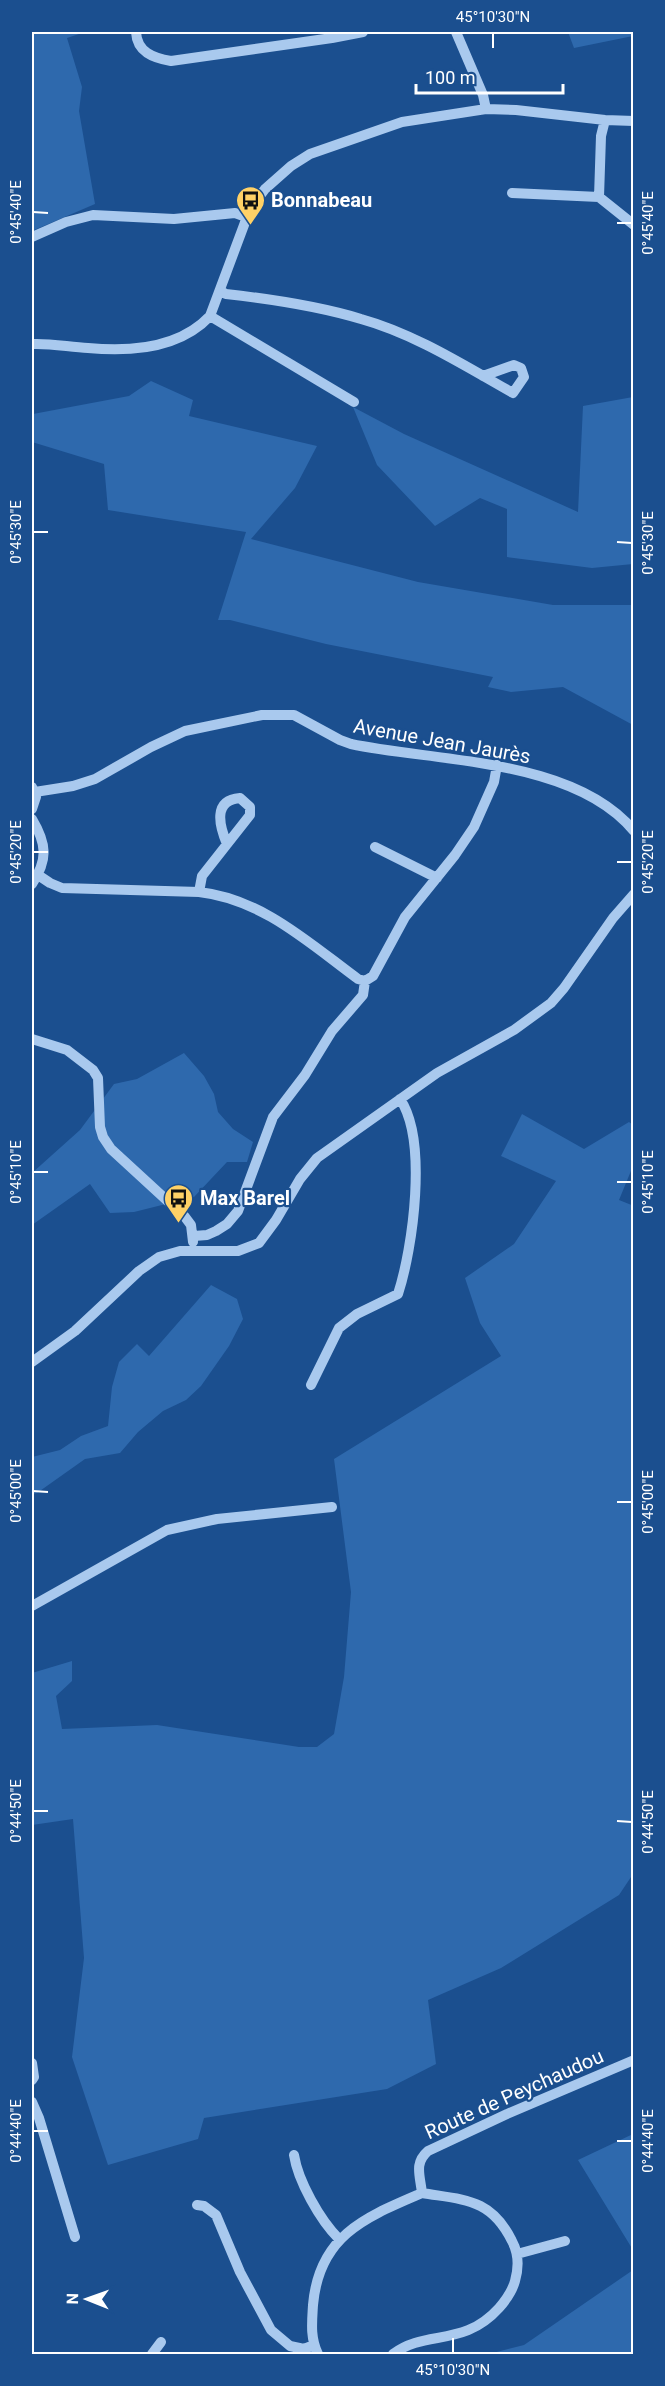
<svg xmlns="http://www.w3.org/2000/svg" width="665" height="2386" font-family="Roboto,sans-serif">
<rect width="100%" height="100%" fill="#1b4f8f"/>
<path fill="#2e69ad" d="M32,32H85L67,38L82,87L79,111L95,204L32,231Z
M568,32H633V36L574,48Z
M151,381L193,400L189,416L317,446L295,488L251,539L418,582L553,605H633V725L563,687L511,692L488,687L493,677L326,644L230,620H218L246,532L108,510L104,464L32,442V403L33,414L129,396Z
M633,397V564L592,568L507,557V509L480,498L435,526L377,465L353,407L404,434L578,512L583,406Z
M184,1053L204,1076L214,1094L218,1112L233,1129L253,1142L247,1162H227L194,1197L134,1212L110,1213L90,1184L32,1225V1173L80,1130L114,1084L137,1079Z
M522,1114L584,1149L629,1122L633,1125V1166L619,1200L634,1206L633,1874L619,1895L501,1968L428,2000L436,2064L387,2089L204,2118L198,2139L108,2165L72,2057L84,1958L73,1819L32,1825V1673L72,1661V1681L56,1696L62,1729L157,1725L299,1747H317L334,1734L344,1677L351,1592L334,1459L501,1356L480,1323L465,1278L514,1244L556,1181L501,1156Z
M211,1285L237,1299L243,1319L229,1346L201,1386L186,1400L163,1411L138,1432L120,1453L85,1459L37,1493L32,1494V1457L60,1450L81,1436L108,1426L112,1387L119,1362L137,1344L149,1356Z
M633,2134V2250L578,2160Z
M633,2270V2354H489L524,2345Z"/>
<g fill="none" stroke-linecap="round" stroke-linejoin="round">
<path stroke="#a9c9ee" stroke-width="10" d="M136,32C137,52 153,58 171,61L332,38L363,32
M456,32L483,95L486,109
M605,120L601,136L599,197L634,225
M512,193L599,197
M32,237L66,222L93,215L174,219L235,213L246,217
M220,291L226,294C271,299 318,306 361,319C415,334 465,366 513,393L524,377L521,368L514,365L483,376
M210,316L354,402
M32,344C50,343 69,347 88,348C130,352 179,349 210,316L250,209L265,189L291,166L310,154L402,122L486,109L516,110L605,120L634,121
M35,792L73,786L95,779L151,747L185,731L262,715H294L340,740L351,744C436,762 574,758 634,831
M32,809L36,797L32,787
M32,819C47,844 48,860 32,884
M375,847L437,878
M38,875L50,883L62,888L199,892C262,899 309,943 358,979L365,981
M199,892L202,876L250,815V807L240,798C213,800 219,825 227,844
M365,981L373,976L405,917L455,855L474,827L494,782L497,765
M32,1039L67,1050L93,1070L98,1078L100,1127L103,1137L111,1149L185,1217L191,1225L193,1242
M194,1236L207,1235L216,1231L227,1224L238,1211L273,1117L305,1075L332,1031L363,995L365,981
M32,1362L75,1331L139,1271L159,1257L180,1251H238L259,1243L276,1220L300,1179L317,1158L437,1073L514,1030L551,1003L564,988L613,918L634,894
M311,1385L339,1328L357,1314L398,1294C413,1248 428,1140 400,1099
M32,1606L167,1530L217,1519L332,1507
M32,2063L34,2077L32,2080
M32,2102L39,2118L75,2237
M294,2155C298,2181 320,2220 339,2239
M197,2205L204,2206L216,2215L240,2272L271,2330L290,2346L304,2349L314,2345
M517,2254L565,2241
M152,2354L161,2342
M318,2354C310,2338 312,2322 313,2305C319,2235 366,2217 422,2193C420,2175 414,2163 428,2151L507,2114L634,2060
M393,2354C426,2329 463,2348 499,2308C506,2300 512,2292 515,2281C519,2267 519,2254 512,2241C491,2198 464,2200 422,2193"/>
</g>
<path fill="none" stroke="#fff" stroke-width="2" d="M493,48V33M33,212L48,213M617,223H632M33,532H48M617,542L632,543M33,852H48M617,862H632M33,1172H48M617,1182H632M33,1491L48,1492M617,1502H632M33,1811H48M617,1821L632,1822M33,2131H48M617,2141H632M453,2353V2338"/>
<defs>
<symbol id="bus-pin" viewBox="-11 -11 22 30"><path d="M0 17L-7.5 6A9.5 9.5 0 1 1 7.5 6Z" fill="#ffd166" stroke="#1b4f8f"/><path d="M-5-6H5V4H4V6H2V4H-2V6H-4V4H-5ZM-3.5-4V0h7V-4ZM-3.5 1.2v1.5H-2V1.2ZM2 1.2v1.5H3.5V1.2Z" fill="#111"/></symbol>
</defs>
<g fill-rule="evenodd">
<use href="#bus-pin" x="234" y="184" width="33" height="45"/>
<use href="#bus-pin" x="162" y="1182" width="33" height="45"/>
</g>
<g text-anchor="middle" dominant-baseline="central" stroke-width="4.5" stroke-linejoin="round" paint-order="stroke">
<g font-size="20" font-weight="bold" fill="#fff" stroke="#1b4f8f" text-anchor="start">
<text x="271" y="200">Bonnabeau</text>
<text x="200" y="1198">Max Barel</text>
</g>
<g font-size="20" fill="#fff" stroke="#1b4f8f">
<text transform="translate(442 741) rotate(10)">Avenue Jean Jaurès</text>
<text transform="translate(514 2094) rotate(-24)">Route de Peychaudou</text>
</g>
</g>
<rect width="665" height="2386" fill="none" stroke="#1b4f8f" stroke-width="66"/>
<g transform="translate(87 2299) rotate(271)" stroke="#1b4f8f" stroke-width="4.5" paint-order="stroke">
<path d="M0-4.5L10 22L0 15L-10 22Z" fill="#ffffff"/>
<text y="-9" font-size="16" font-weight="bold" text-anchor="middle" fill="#ffffff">N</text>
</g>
<path d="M416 84v9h147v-9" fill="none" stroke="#ffffff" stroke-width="3"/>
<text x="425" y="84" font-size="18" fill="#ffffff" stroke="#1b4f8f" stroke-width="4.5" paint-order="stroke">100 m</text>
<rect x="33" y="33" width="599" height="2320" fill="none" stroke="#fff" stroke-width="2"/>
<g font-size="15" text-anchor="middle" fill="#fff">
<text x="493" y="22">45°10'30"N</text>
<text transform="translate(16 212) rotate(-90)" y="5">0°45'40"E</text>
<text transform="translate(648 223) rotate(-90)" y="5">0°45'40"E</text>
<text transform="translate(16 532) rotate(-90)" y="5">0°45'30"E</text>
<text transform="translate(648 543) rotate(-90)" y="5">0°45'30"E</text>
<text transform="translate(16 852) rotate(-90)" y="5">0°45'20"E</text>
<text transform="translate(648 862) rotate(-90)" y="5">0°45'20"E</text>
<text transform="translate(16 1172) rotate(-90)" y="5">0°45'10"E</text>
<text transform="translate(648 1182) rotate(-90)" y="5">0°45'10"E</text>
<text transform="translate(16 1491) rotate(-90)" y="5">0°45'00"E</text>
<text transform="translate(648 1502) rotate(-90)" y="5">0°45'00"E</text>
<text transform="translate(16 1811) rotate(-90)" y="5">0°44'50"E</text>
<text transform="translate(648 1822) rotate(-90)" y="5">0°44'50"E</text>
<text transform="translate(16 2131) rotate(-90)" y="5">0°44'40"E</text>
<text transform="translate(648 2141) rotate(-90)" y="5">0°44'40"E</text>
<text x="453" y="2375">45°10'30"N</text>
</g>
</svg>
